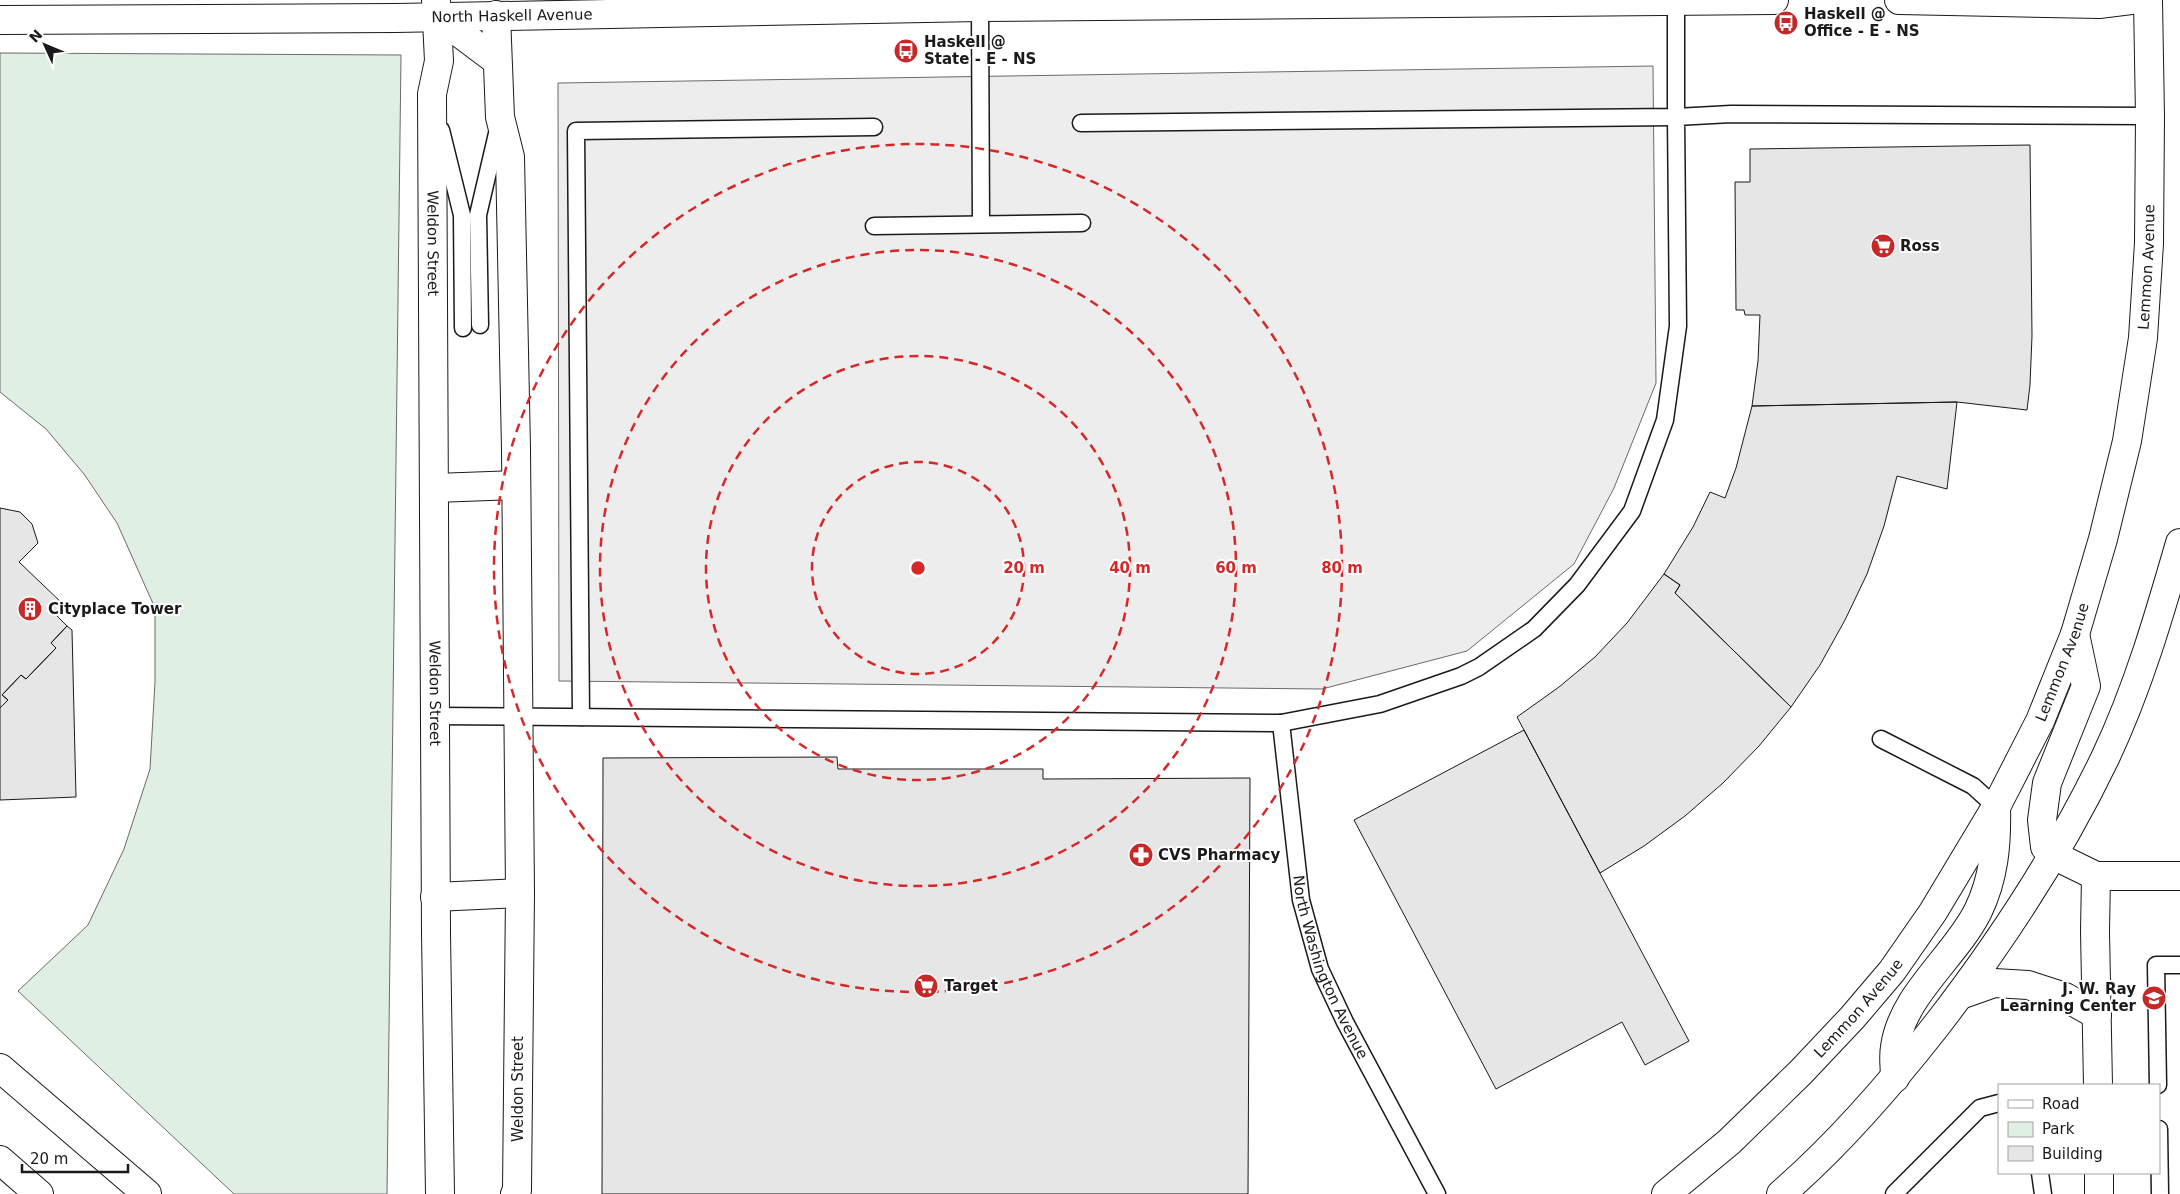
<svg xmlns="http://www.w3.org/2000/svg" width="2180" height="1194" font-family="'DejaVu Sans',sans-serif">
<rect width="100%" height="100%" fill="#fff"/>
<path fill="#e0efe3" stroke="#6a6a6a" d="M0,53L401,55L387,1194H234L18,991L88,925L124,849L150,769L155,682V608L117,523L84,474L46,429L0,392Z"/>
<path fill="#ededed" stroke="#6a6a6a" d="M1653,66L1656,383L1614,488L1574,564L1467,651L1322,689L559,681L558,83Z"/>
<path fill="#e6e6e6" stroke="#1a1a1a" d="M2030,145L2032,336L2030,385L2027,410L1957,402L1752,406L1758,361L1760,315H1745L1744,310H1736L1735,182H1750V149Z
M1957,402L1947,489L1897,476L1884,526L1867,574L1845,620L1820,665L1791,707L1675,593L1680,585L1664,574L1693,527L1710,492L1725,498L1736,468L1752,406Z
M0,508L20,512L32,524L38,543L19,562L64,605L55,614L67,626L51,643L56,648L26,679L21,675L2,695L8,700L0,708Z
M1664,574L1680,585L1675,593L1791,707L1759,746L1723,783L1685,816L1644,846L1600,873L1517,717L1559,687L1595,657L1627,623Z
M67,626L72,630L76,797L0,800V708L8,700L2,695L21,675L26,679L56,648L51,643Z
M1524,730L1689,1041L1645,1065L1622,1022L1496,1089L1354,820Z
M837,757L838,769H1043V779L1250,778L1248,1194H602L603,758Z"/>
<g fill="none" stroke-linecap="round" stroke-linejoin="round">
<defs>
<g id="lane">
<path d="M980,7L981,224"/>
<path d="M1081,123L1676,117V2"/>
<path d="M441,130L462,215L463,328"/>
<path d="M874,226L1082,223"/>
<path d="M480,325L478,215L499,125"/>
<path d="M435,716L1281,723L1380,704L1461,676L1479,667L1534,629L1577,585L1632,511L1665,420L1678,326L1676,117L1731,114L2150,116"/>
<path d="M581,717L576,131L874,127"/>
<path id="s1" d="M1281,723L1301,900L1320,969L1345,1022L1437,1194"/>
<path d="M1881,739L1973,786L1996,807"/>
<path d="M2158,1085L2156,965H2180"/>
<path d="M2159,1129L2160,1194"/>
<path d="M2040,1173L2043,1194"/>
<path d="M1894,1194L1980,1108L1999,1103"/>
</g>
<g id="street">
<path id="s2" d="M436,0L439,61L432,94L436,933L440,1194"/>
<path d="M496,15L500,117L510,157L516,449L520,893L517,1190L515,1194"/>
<path d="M435,488L516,485"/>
<path d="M2053,855L2096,876L2095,931L2098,1085"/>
<path d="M2096,876H2180"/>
<path d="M435,897L520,893"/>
<path d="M2099,1173V1194"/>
</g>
<g id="secondary">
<path d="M1899,0L2099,4L2131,0"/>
<path d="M437,16L497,61"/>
<path id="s3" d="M0,20L396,18L980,7L1774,0"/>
<path d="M2053,855L2045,847L2042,820L2047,783L2086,686L2075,634"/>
<path d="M1960,995L1994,983L2028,985L2065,997L2097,1015"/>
<path d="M0,1068L147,1194"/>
<path d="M1895,1078C1895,1068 1893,1057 1895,1047C1902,995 1955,957 1978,911C1994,878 1997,844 1996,807"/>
<path id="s4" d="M1666,1194L1729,1142L1801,1072L1852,1018L1892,971L1933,912L1996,807L2040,721L2075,634L2103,539L2127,441L2143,338L2149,243L2150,116L2148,0"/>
<path d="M1781,1194C1839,1144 1889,1086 1936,1026C2001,942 2060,852 2106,756C2138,688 2159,616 2180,543"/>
</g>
<path id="highway" d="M0,1160L39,1194"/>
</defs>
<use href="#lane" stroke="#1a1a1a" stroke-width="19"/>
<use href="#street" stroke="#1a1a1a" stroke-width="30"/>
<use href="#secondary" stroke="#1a1a1a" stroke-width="30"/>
<use href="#highway" stroke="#1a1a1a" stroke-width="30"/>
<use href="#lane" stroke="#fff" stroke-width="16"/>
<use href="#street" stroke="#fff" stroke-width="28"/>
<use href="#secondary" stroke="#fff" stroke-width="28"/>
<use href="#highway" stroke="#fff" stroke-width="28"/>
</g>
<g fill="none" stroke="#d62828" stroke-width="2.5" stroke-dasharray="9 6">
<circle cx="918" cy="568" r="106"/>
<circle cx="918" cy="568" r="212"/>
<circle cx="918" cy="568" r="318"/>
<circle cx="918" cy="568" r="424"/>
</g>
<defs>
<symbol id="bus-disc" viewBox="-11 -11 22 22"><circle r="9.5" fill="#c62828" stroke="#fff"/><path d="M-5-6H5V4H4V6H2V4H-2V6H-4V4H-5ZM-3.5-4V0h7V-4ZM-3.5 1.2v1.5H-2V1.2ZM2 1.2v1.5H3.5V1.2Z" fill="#fff"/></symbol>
<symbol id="supermarket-disc" viewBox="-11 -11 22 22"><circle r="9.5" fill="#c62828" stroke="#fff"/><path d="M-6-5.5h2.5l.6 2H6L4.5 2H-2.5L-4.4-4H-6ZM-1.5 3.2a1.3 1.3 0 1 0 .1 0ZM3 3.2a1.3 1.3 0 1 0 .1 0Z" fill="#fff"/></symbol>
<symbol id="building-disc" viewBox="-11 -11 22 22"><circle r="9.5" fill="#c62828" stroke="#fff"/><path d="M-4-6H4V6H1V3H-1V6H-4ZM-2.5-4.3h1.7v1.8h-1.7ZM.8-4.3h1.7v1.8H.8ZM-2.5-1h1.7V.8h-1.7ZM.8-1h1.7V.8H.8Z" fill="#fff"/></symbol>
<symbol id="pharmacy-disc" viewBox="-11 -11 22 22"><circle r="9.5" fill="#c62828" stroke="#fff"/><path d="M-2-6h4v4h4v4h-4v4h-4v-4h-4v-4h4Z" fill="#fff"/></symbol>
<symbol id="school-disc" viewBox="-11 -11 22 22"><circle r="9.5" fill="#c62828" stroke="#fff"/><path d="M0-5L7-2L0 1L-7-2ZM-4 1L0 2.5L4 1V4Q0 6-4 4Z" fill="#fff"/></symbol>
</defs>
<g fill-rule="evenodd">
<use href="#bus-disc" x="1772" y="9" width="28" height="28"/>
<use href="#bus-disc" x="892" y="37" width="28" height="28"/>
<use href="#supermarket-disc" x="1869" y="232" width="28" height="28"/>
<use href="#building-disc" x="16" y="595" width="28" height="28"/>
<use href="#pharmacy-disc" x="1127" y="841" width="28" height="28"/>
<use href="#supermarket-disc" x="912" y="972" width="28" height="28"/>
<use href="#school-disc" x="2140" y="984" width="28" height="28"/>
</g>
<g text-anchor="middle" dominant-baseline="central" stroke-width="4" stroke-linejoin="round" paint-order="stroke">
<g font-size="15" font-weight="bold" fill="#1a1a1a" stroke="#fff" text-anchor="start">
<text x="1804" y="14">Haskell @<tspan x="1804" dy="17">Office - E - NS</tspan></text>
<text x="924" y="42">Haskell @<tspan x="924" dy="17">State - E - NS</tspan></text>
<text x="1900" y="246">Ross</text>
<text x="48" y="609">Cityplace Tower</text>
<text x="1158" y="855">CVS Pharmacy</text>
<text x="944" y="986">Target</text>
<text x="2136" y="989" text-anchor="end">J. W. Ray<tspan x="2136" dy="17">Learning Center</tspan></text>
</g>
<g font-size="15" fill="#1a1a1a" stroke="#fff">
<text stroke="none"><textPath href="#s3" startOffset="512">North Haskell Avenue</textPath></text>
<text stroke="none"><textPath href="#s2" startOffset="244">Weldon Street</textPath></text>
<text stroke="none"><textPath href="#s4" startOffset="1078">Lemmon Avenue</textPath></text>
<text stroke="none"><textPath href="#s4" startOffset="672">Lemmon Avenue</textPath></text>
<text stroke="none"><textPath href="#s2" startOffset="694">Weldon Street</textPath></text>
<text stroke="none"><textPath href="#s1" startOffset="251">North Washington Avenue</textPath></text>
<text stroke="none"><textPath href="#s4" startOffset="268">Lemmon Avenue</textPath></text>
<text transform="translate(518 1089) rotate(-90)">Weldon Street</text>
</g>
</g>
<circle cx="918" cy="568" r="8" fill="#d62828" stroke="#fff" stroke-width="2.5"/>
<g font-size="15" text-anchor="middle" font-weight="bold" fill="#d62828" stroke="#fff" stroke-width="4" stroke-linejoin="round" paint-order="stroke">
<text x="1024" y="573">20 m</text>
<text x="1130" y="573">40 m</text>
<text x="1236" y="573">60 m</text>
<text x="1342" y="573">80 m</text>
</g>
<rect x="1998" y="1084" width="162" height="90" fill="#ffffff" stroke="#a3a3a3"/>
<rect x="2008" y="1100" width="25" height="8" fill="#ffffff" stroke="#a3a3a3"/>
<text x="2042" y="1109" font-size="15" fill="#1a1a1a">Road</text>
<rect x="2008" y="1122" width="25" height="15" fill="#e0efe3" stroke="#a3a3a3"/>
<text x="2042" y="1134" font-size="15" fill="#1a1a1a">Park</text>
<rect x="2008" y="1146" width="25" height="15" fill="#e6e6e6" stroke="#a3a3a3"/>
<text x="2042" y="1159" font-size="15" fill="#1a1a1a">Building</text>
<g transform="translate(45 45) rotate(314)" stroke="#ffffff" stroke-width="4" paint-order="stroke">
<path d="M0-4L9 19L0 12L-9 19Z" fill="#1a1a1a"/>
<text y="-8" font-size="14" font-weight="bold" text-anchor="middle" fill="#1a1a1a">N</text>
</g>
<path d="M22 1164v8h106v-8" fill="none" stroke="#1a1a1a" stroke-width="2.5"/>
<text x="30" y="1164" font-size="15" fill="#1a1a1a" stroke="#ffffff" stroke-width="4" paint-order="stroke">20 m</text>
</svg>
